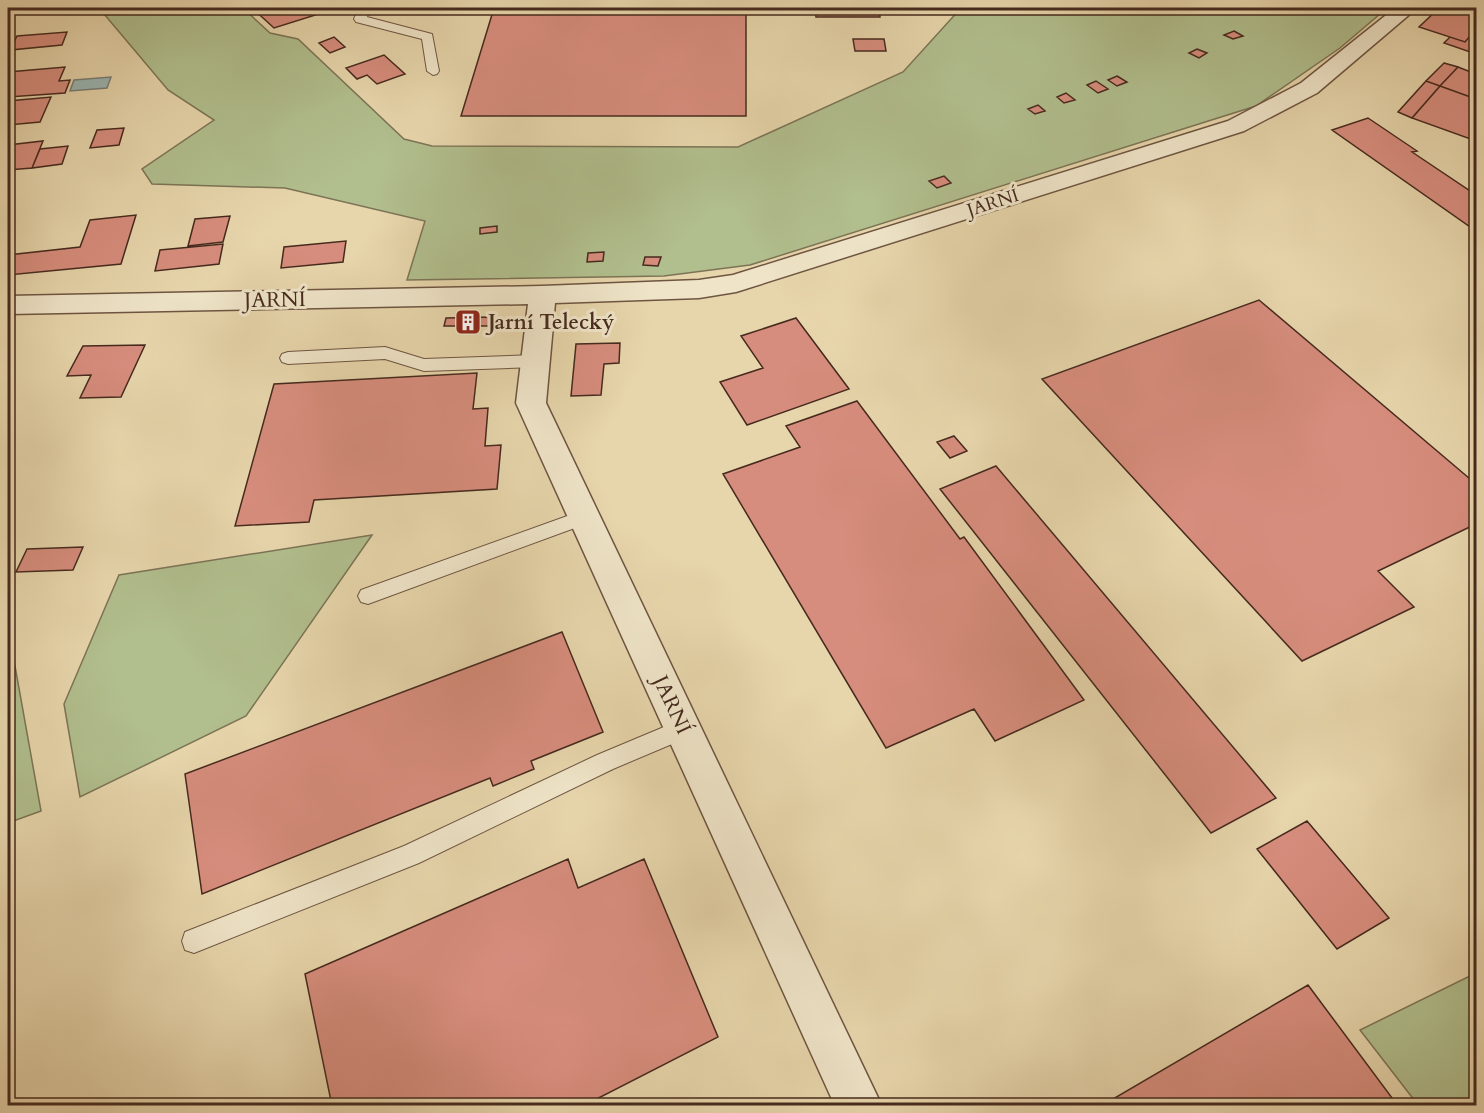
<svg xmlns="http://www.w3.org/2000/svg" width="1484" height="1113" font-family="Cardo,serif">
<rect width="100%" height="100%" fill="#e7d5ab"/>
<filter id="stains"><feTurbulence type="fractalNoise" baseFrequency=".00333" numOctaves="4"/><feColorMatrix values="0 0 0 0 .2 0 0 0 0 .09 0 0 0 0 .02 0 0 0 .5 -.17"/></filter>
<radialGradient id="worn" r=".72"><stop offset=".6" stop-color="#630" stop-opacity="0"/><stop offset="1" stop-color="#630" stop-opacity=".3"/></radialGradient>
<path fill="#b1be8d" stroke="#7c7456" stroke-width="1.5" d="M99,8H243L270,33L298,39L404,139L432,146L738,147L903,72L961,8H1387L1340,48L1256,106L750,265L664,276L407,280L425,221L285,188L152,184L142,169L214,120L168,90Z
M372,535L246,716L80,797L64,704L119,575Z
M8,627L41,811L8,823Z
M1476,973V1105H1418L1360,1030Z"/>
<path fill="#9ab6b3" stroke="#787e77" stroke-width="1.5" d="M111,77L107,88L70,91L74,80Z"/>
<path fill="#d78d7d" stroke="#462a1e" stroke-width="1.5" d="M8,8H35L32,13L8,15Z
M35,8H50L48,12L32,13Z
M252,8H320L325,12L274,28Z
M494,8H746V116H461Z
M815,8H879L880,17H816Z
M1439,8H1476V29L1465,42L1419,27Z
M1476,29V54L1444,43L1450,37L1465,42Z
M1234,31L1243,36L1233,39L1224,35Z
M67,32L62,45L10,50L17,36Z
M334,37L345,47L330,53L319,43Z
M853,39H884L886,51H855Z
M1197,49L1207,53L1199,58L1189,53Z
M384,55L405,74L377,84L367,75L357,79L346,68Z
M1444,63L1458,67L1440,86L1426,81Z
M65,67L59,81L70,80L65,93L8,97V72Z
M1458,67L1476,74V99L1440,86Z
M1117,76L1127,82L1117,86L1108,80Z
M1096,81L1108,89L1098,93L1087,85Z
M1426,81L1440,86L1412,118L1398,112Z
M1440,86L1476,99V141L1412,118Z
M1066,93L1075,100L1064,103L1057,97Z
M51,97L40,122L8,125V101Z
M1038,105L1045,111L1035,114L1028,109Z
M1368,118L1417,151L1412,152L1476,195V231L1332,130Z
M124,128L119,145L90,148L97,130Z
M43,141L32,168L8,170V145Z
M68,146L62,164L32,168L40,149Z
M944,176L951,183L937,188L929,181Z
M136,215L121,264L8,275V255L80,247L90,220Z
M230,216L223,242L188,246L195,219Z
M497,226V232L480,234V228Z
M346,241L343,262L281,268L284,247Z
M223,244L219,264L155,271L160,250Z
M604,252L603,261L587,262L588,253Z
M645,257H661L658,266L643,265Z
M1259,300L1476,484V524L1378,571L1414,607L1302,661L1042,379Z
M491,317L490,326H444L446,318Z
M796,318L849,389L747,425L720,382L763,368L741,336Z
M620,343L619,363L604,364L601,395L571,396L576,344Z
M145,345L121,397L80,398L91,375L67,376L83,346Z
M477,373L473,409L488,408L485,446L501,445L497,489L314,500L309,522L235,526L274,384Z
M857,401L960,539L964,537L1084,700L995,741L974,709L886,748L723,474L800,447L786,426Z
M954,436L967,451L950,458L937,442Z
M996,466L1276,798L1211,833L940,489Z
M83,547L73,570L16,572L27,549Z
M562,632L603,732L531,761L534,769L493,786L490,778L202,894L185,774Z
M1307,821L1389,918L1337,949L1257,849Z
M568,859L578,888L644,859L718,1037L583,1106H332L305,974Z
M1308,985L1398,1106H1101Z"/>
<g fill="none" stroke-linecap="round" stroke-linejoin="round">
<defs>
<path id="lane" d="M358,8H370L367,17L432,34L439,71L437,74L433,75L427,71L422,39L356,22L354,19Z
M385,347L424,359L535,355L541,357L543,361L541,365L535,367L424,371L385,359L288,364L282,362L280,358L282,354L288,352Z
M584,510L591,512L593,517L591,522L368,604L361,602L358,596L361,590Z
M683,719L691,722L694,729L691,736L613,769L419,863L194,953L185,950L182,941L185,932L404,846L597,755Z"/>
<path id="street" d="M1395,8H1417L1317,93L1244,131L736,292L699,298L555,303L546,403L882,1106H835L516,403L528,304L8,314V296L542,286L699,280L733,275L1228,121L1301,83Z"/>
</defs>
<use href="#lane" stroke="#6e5541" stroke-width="2"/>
<use href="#street" stroke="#6e5541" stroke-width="3"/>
<use href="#lane" fill="#efe4c8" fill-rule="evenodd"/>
<use href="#street" fill="#efe4c8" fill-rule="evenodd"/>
</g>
<defs>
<symbol id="building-square" viewBox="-11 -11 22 22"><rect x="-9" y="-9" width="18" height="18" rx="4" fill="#8f2418" stroke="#efe4c8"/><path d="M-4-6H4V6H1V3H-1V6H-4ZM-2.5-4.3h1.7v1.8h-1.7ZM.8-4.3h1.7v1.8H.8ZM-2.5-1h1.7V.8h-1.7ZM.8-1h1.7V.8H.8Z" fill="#fff"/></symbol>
</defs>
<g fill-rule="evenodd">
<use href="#building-square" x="453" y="307" width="30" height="30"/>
</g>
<g text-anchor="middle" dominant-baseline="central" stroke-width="6" stroke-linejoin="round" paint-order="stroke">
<g font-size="18" fill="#462a1e" stroke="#efe4c8">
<text transform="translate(993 203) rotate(-18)">JARNÍ</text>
</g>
<g font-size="21" fill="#462a1e" stroke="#efe4c8">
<text transform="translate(275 300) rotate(-1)">JARNÍ</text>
<text transform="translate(672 705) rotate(65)">JARNÍ</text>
</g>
<g font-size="21" font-weight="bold" fill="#462a1e" stroke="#efe4c8" text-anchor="start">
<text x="488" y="322">Jarní Telecký</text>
</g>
</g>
<rect width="1484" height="1113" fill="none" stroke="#e7d5ab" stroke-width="30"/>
<rect x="9" y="9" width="1466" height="1095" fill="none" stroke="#462a1e" stroke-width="3"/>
<rect x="15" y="15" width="1454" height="1083" fill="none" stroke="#462a1e" stroke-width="1.5"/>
<rect width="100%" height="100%" filter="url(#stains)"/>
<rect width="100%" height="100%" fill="url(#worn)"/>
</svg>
